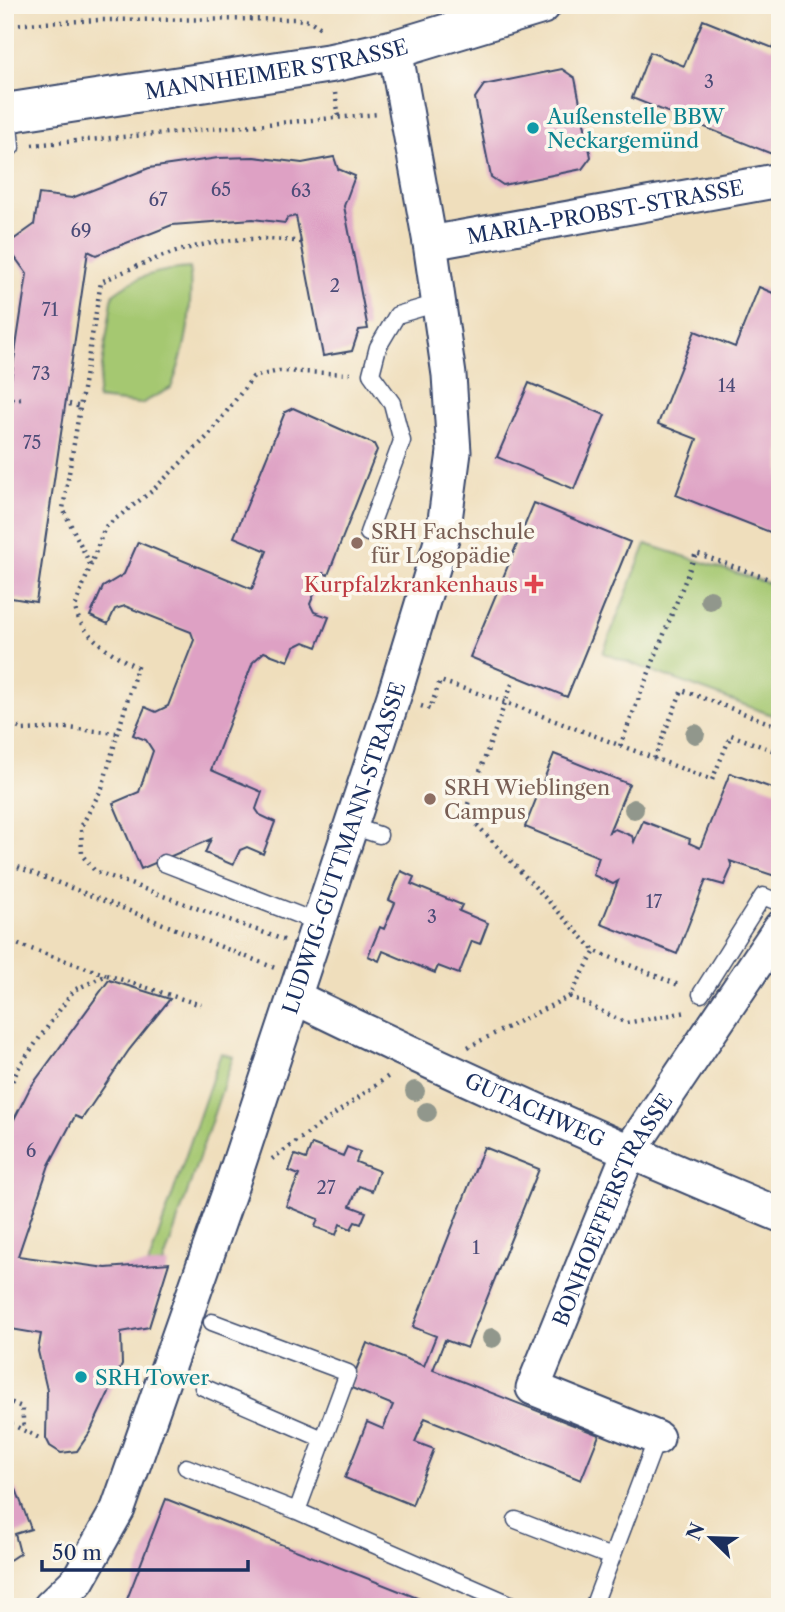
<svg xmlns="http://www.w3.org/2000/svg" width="785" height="1612" font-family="'Libre Caslon Text',serif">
<rect width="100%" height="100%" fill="#fbf7ec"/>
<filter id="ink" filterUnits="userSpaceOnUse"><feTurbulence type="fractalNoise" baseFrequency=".0143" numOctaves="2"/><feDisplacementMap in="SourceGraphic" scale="14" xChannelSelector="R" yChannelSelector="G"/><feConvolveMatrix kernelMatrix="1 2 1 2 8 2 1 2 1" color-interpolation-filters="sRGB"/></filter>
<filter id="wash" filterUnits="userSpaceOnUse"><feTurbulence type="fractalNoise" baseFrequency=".00686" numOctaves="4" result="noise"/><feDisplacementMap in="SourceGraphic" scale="28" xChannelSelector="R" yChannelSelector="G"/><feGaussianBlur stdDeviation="1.57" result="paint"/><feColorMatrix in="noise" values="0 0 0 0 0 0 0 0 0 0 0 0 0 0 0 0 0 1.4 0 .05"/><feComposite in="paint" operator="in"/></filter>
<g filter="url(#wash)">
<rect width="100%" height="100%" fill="#efdebc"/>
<path fill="#a5c871" stroke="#607c68" stroke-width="2" d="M190,268C192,314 188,344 171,388L141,404L97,399L113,294C137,275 161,270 190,268Z
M646,544L780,587V718L603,653Z
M221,1053L233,1057L163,1264L148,1266Z"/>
<g id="blocks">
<path fill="#dea1c4" d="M703,20L773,48L780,32V135L772,154L632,98L650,52L684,66Z
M562,69L575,78L591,157L582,169L503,185L491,177L475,98L484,85Z
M254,157L302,163L334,157L338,169L355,176L344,206L368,329L359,330L352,351L323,356L296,216L287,218L285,223L253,219L172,225L96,255L88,251L36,602L5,597V419L27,274L6,245L34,225L39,194L72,198L149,168L218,158Z
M759,287L780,296V536L676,495L697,439L658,424L695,331L735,347Z
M529,383L605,415L574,489L497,457Z
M293,408L374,444L377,450L328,575L323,573L310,604L314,612L329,617L317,647L304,642L294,647L288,661L264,652L253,662L211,770L262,792L256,809L260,815L275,822L263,854L247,847L240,850L233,865L205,853L211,839L141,869L113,803L139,792L153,751L146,740L133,735L145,707L156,712L168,706L194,640L191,632L125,606L115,609L108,624L90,616L103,587L124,574L138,542L252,589L267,551L234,537L285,412Z
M534,503L630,542L567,697L470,657Z
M554,754L629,784L609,832L615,829L632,836L634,842L643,821L690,839L689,843L700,848L730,773L780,791V865L775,876L730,861L732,867L724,885L706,880L677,954L601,924L618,881L613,884L593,875L599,857L525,827Z
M401,871L414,877L411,884L462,905L459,911L488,923L480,944L472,941L459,974L438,966L435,973L383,951L379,961L368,956L380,927L384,929L395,903L389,900Z
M109,980L170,999L129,1050L82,1119L75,1116L49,1165L18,1256L106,1268L169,1263L149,1327L121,1332L122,1365L90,1432L77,1451L61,1453L50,1446L46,1438L47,1390L38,1351L41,1334L5,1328V1137L30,1088Z
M779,1138H780V1159L773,1156Z
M312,1144L343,1156L347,1147L360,1152L356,1162L379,1171L372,1191L359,1186L350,1206L366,1212L361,1224L355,1222L351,1229L340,1224L336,1235L315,1227L318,1219L286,1206L299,1175L289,1171L295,1155L306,1159Z
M484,1147L539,1169L467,1348L445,1340L433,1370L599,1435L581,1480L425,1418L415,1442L434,1449L412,1505L345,1478L367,1422L383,1429L393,1405L349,1387L367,1343L424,1366L436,1336L413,1327Z
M16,1489L31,1529L15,1534L20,1553L5,1563V1491Z
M166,1499L440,1607H124Z"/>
</g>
</g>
<g filter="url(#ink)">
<use href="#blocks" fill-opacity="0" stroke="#3b496c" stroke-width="2"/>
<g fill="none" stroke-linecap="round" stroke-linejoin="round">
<defs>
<path id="lane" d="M5,149L11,147L8,113
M368,533L402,441L392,403L371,374L378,347L397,315L438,303
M351,826L379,835
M164,863L319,923
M701,994L763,896L780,903
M212,1322L348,1373L297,1511
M203,1387L323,1439
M186,1467L297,1511L517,1607
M516,1520L611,1557
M593,1607L657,1438"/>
<g id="street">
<path id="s1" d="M430,243L780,180"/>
<path id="s2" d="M294,997C454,1075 615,1147 780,1215"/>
<path id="s3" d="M657,1438L533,1388L629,1152L780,928"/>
<path id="s4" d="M50,1607L78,1580L118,1509L231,1187L394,696L443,535L454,452L449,375L430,243L395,49"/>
</g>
<g id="secondary">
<path id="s5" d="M5,113L331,63L395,49L541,5"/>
</g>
</defs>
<use href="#lane" stroke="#3b496c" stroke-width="19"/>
<use href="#street" stroke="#3b496c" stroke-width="37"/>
<use href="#secondary" stroke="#3b496c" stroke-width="42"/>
<path stroke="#3b496c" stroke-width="4.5" stroke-dasharray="2 5" stroke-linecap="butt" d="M5,25L99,20L296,19L310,21L324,30
M335,93L339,117
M32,145L379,114
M5,193L8,169
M5,400L22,398
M69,404L81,407
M90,564L63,509L101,282C170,250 224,231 301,242
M512,684L465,812L595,951
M421,706L430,709L440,681L505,702L712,780L731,735L780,753
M5,721L23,730L68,728L116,733
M620,746L696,553L780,583
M654,759L682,690L780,727
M5,862L275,968
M5,940L107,975L74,990L20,1065L5,1096
M284,940L95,871L82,855L81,827L102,788L137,667C113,655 80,635 75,607L105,527L152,491L207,437L253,377L279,371L350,374
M107,975L201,1005
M570,996L626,1023L687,1012
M468,1047L570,996L595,951L681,986
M272,1159L390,1075
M5,1400L22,1407L24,1430
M5,1421L39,1438
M5,1606L9,1607"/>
<use href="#lane" stroke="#fff" stroke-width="16"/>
<use href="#street" stroke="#fff" stroke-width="33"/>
<use href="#secondary" stroke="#fff" stroke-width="38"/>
</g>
<g fill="#91978c">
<circle cx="710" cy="600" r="10"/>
<circle cx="695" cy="734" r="10"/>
<circle cx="634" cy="809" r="10"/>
<circle cx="415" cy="1091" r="10"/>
<circle cx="427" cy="1112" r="10"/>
<circle cx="492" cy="1338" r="10"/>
</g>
</g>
<g fill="#0f9aa8" stroke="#fbf7ec" stroke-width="2.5">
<circle cx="533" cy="128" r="7"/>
<circle cx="81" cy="1377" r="7"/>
</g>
<g fill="#8d6e63" stroke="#fbf7ec" stroke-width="2.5">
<circle cx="357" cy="543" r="7"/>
<circle cx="430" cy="799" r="7"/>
</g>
<path fill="#e0444e" stroke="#fbf7ec" stroke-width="2.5" d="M530.5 573.5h7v7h7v7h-7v7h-7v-7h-7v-7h7z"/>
<g text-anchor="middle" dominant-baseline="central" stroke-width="7" stroke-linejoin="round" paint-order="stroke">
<g font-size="18" fill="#4c4c78">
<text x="709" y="82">3</text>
<text x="221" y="190">65</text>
<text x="301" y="191">63</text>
<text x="158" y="200">67</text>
<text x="81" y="231">69</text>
<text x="335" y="286">2</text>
<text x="50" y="310">71</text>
<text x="41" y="374">73</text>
<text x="727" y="386">14</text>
<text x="32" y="443">75</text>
<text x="654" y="902">17</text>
<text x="432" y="917">3</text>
<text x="31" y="1151">6</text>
<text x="326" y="1188">27</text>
<text x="476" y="1248">1</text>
</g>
<g font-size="21" fill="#1b2f5e" stroke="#fbf7ec">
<text stroke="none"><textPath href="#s5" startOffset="275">MANNHEIMER STRASSE</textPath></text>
<text stroke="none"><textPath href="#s1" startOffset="178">MARIA-PROBST-STRASSE</textPath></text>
<text stroke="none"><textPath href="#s4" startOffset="819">LUDWIG-GUTTMANN-STRASSE</textPath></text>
<text stroke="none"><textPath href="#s2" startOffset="266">GUTACHWEG</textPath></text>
<text stroke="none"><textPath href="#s3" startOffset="329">BONHOEFFERSTRASSE</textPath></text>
</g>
<g font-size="21" fill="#0d838f" stroke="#fbf7ec" text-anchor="start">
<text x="547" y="116">Außenstelle BBW<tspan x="547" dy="24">Neckargemünd</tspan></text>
<text x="95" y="1377">SRH Tower</text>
</g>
<g font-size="21" fill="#785e54" stroke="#fbf7ec" text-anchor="start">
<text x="371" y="531">SRH Fachschule<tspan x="371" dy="24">für Logopädie</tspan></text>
<text x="444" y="787">SRH Wieblingen<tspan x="444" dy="24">Campus</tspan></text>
</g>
<g font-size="21" fill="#be3a42" stroke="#fbf7ec" text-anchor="end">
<text x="518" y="584">Kurpfalzkrankenhaus</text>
</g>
</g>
<rect width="785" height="1612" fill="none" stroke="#fbf7ec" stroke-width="28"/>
<g transform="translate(711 1538) rotate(293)" stroke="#fbf7ec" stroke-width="5" paint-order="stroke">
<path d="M0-5L12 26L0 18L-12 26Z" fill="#1b2f5e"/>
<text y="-10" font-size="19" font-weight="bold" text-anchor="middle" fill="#1b2f5e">N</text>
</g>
<path d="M42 1560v10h206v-10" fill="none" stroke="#1b2f5e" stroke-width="3.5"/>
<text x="52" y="1560" font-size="21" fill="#1b2f5e" stroke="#fbf7ec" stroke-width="5" paint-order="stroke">50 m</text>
</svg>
